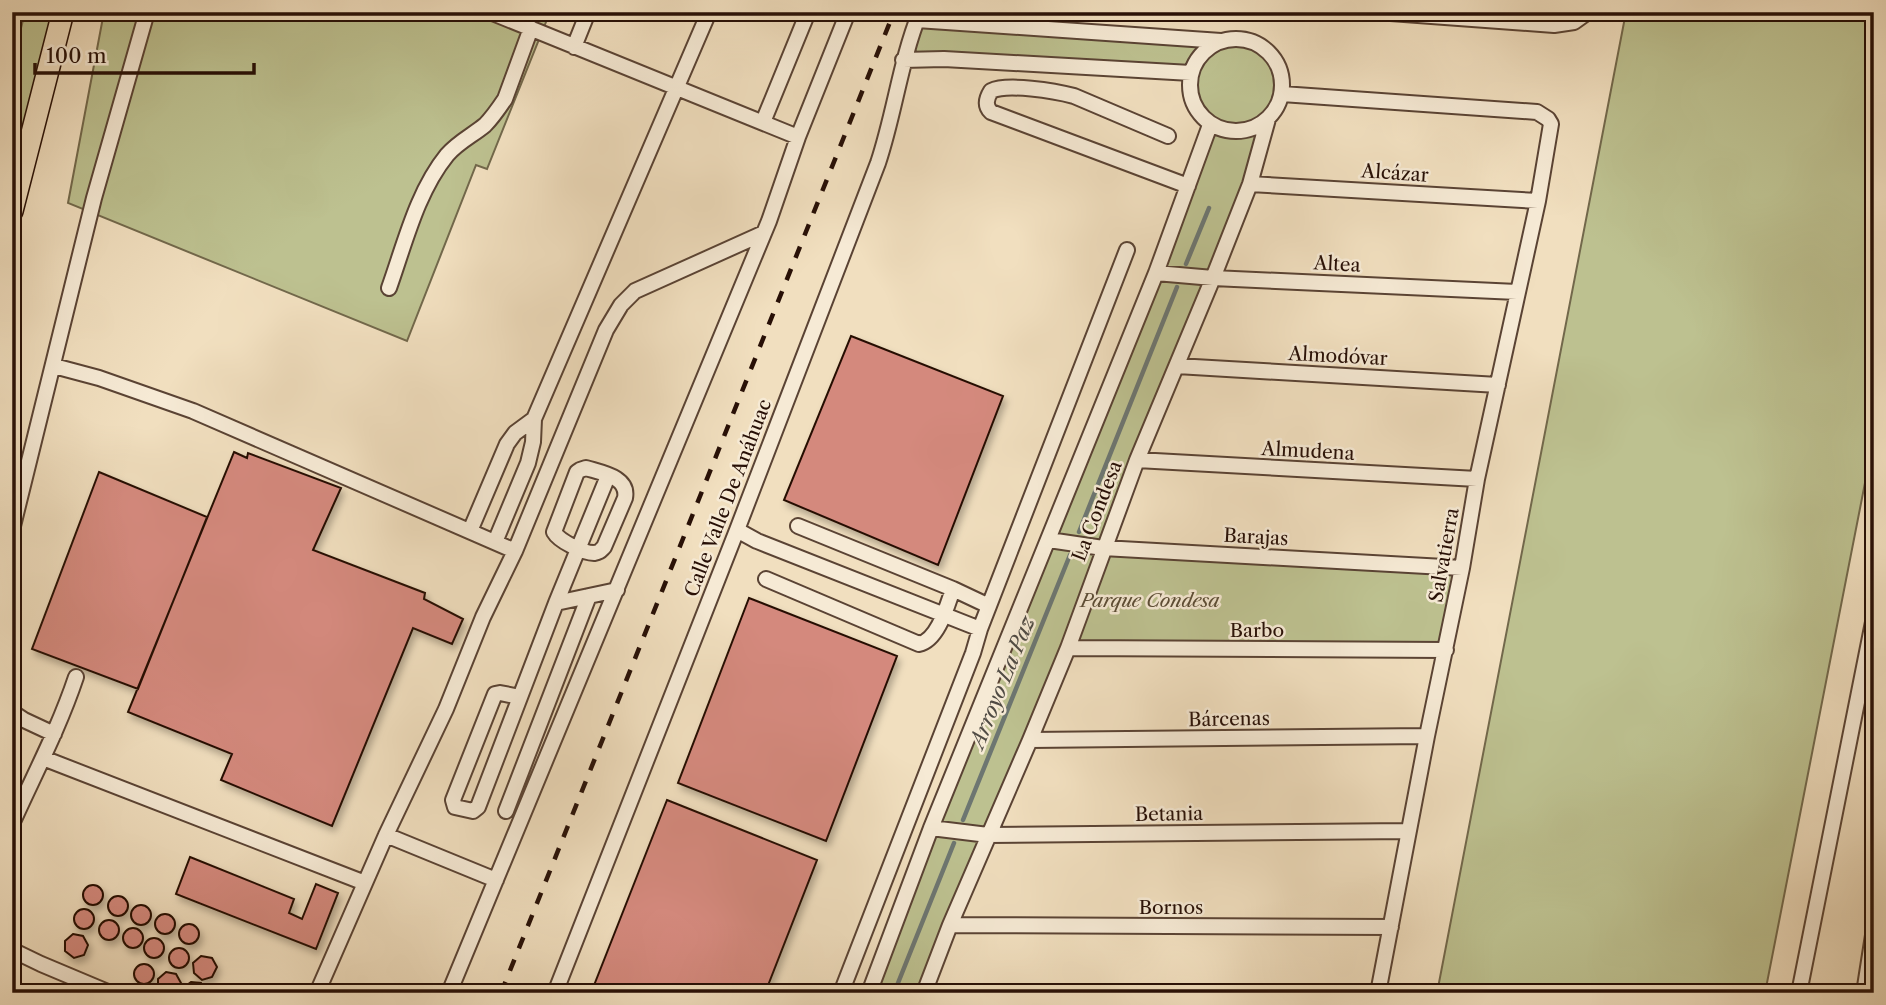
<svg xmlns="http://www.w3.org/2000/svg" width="1886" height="1005" font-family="'Libre Caslon Text',serif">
<defs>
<filter id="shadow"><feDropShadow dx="3" dy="5" stdDeviation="3.5" flood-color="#0004"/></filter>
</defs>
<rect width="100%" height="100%" fill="#f1dfbf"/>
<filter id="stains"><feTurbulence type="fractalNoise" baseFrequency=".00286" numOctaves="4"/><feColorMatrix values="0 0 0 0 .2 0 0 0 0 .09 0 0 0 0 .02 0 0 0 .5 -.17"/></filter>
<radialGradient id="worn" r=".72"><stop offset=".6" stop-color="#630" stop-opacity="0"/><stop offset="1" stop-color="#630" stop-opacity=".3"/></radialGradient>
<path fill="#bdc190" stroke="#72684b" stroke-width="2" d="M25,12H58L12,194V64Z
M104,12H550L487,169L476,165L407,341L68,203Z
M1626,12H1874V437L1765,993H1437Z
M917,20L1220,41C1273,31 1300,77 1268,119L1104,548L1462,568L1446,650L1068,648L924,993H869L1210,125C1193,107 1189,98 1191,74L903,60Z"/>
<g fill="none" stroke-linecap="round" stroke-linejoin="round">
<path stroke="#6d7671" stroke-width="4.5" d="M1186,264L1209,208
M1079,532L1177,287
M963,820L1070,555
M894,993L954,843"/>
</g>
<path fill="#d4897d" stroke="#270f06" stroke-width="2" filter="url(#shadow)" d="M851,336L1003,396L938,565L784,500Z
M234,452L247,458L248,453L341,488L313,550L425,593L424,599L463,619L452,644L413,628L332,826L221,780L232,754L128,712Z
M99,472L207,517L138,689L32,649Z
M749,598L897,656L826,841L678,783Z
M667,800L817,860L765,993H591Z
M190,857L294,899L289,913L302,919L316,884L338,893L316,949L176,894Z
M83 895a10 10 0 1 1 20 0a10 10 0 1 1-20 0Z
M108 906a10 10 0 1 1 20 0a10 10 0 1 1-20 0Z
M131 915a10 10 0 1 1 20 0a10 10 0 1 1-20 0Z
M74 919a10 10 0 1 1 20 0a10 10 0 1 1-20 0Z
M155 924a10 10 0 1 1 20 0a10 10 0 1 1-20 0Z
M99 930a10 10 0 1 1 20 0a10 10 0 1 1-20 0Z
M179 934a10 10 0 1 1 20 0a10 10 0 1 1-20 0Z
M123 938a10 10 0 1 1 20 0a10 10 0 1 1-20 0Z
M73,934L83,936L88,945L84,955L74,958L65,951V941Z
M144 948a10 10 0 1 1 20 0a10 10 0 1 1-20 0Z
M169 958a10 10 0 1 1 20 0a10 10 0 1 1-20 0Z
M201,956L212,958L217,967L212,977L202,980L194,973L193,963Z
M134 974a10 10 0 1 1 20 0a10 10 0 1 1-20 0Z
M166,972L176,974L181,983L177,993H163L158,989V979Z
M191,982L201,983L206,993H183V988Z"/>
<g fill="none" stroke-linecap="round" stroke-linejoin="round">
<defs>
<path id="minor" d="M490,12L798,137
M1377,12L1554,25L1574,22L1588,12
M917,20L1221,41
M1190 85a46 46 0 1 1 92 0a46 46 0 1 1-92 0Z
M574,47L588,12
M903,60L944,59L1191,73
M1282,94L1537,112L1548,119L1551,124L1538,201L1477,479L1462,568L1427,736L1378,993
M763,122L808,12
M1168,136L1074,96C1055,91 1007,83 991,91C986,99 985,106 991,112L1188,186
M1250,184L1538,201
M1156,273L1213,278L1517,292
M389,288C405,243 417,192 447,155C458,142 473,135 485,125C493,117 499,108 505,99L531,28
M54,366L99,378L193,411L515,551
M1177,366L1498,385
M1137,460L1477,479
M586,468C602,473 629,477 625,498L604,547C600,551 600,552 594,553C583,553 559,541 554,532L577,472L580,470Z
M798,526L953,589L989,606
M12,530L94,198L147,12
M737,530L757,541L980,629L973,653L841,993
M470,531L507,444L515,433L534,419
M1049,540L1103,548L1462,568
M495,542L528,463L533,442L534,419L709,12
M766,579L919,644C938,640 947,606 953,589
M556,603L608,476
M980,629L1127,250
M1068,648L1446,650
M520,697L500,693L495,694L453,800L455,807L473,811L478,807L556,603L617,590
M12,712L24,720L54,734
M1030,740L1427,736
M43,758L365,883
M506,811L589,596
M12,824C34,775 59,728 76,677
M931,828L988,835L1409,831
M386,835L496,880
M950,925L1391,927
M12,950L41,964L110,993
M317,993L386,835L446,709L483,617L515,551L606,330L621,305L635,291L764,233
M449,993L769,221L798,137L848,12
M555,993L737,530L878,163C895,112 900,62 920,12
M869,993L931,828L1156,273L1210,125
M924,993L950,925L1030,740L1068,648L1137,460L1213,278L1250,184L1268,119
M1799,993L1874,617
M1864,993L1874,929"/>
<path id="highway" d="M12,211L63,12"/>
</defs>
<use href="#minor" stroke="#5a4334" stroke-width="18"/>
<use href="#highway" stroke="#270f06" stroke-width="24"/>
<use href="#minor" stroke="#f6ead5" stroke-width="14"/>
<use href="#highway" stroke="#f1dfbf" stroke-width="21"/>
<path stroke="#270f06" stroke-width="4.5" stroke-dasharray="12 12" stroke-linecap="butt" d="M501,993L894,12"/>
</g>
<g text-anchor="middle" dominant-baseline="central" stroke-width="5" stroke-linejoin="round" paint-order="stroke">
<g font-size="19" fill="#270f06" stroke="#f6ead5">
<text transform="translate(1395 173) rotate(4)">Alcázar</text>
<text transform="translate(1337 264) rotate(3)">Altea</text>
<text transform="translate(1338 356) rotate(3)">Almodóvar</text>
<text transform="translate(1308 451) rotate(3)">Almudena</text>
<text transform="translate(728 498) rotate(-69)">Calle Valle De Anáhuac</text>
<text transform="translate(1097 511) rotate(-69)">La Condesa</text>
<text transform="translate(1256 537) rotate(3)">Barajas</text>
<text transform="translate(1444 555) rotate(-80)">Salvatierra</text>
<text x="1257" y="630">Barbo</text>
<text transform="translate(1229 719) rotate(-1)">Bárcenas</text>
<text transform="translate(1169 814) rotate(-1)">Betania</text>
<text x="1171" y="907">Bornos</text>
</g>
<g font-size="19" font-style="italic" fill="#5c4d36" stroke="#f6ead5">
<text x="1150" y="600">Parque Condesa</text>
</g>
<g font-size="21" font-style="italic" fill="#504b44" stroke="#f6ead5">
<text transform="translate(1002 682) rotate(-68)">Arroyo La Paz</text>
</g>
</g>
<rect width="1886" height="1005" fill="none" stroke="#f1dfbf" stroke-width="42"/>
<rect x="14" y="14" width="1858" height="977" fill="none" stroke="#270f06" stroke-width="3.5"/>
<rect x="21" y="21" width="1844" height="963" fill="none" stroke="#270f06" stroke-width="2"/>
<path d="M35 63v10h219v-10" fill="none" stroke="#270f06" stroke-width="3.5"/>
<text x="46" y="63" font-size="21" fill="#270f06" stroke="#f6ead5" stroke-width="5" paint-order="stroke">100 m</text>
<rect width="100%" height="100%" filter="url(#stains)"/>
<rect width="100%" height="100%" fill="url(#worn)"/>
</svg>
